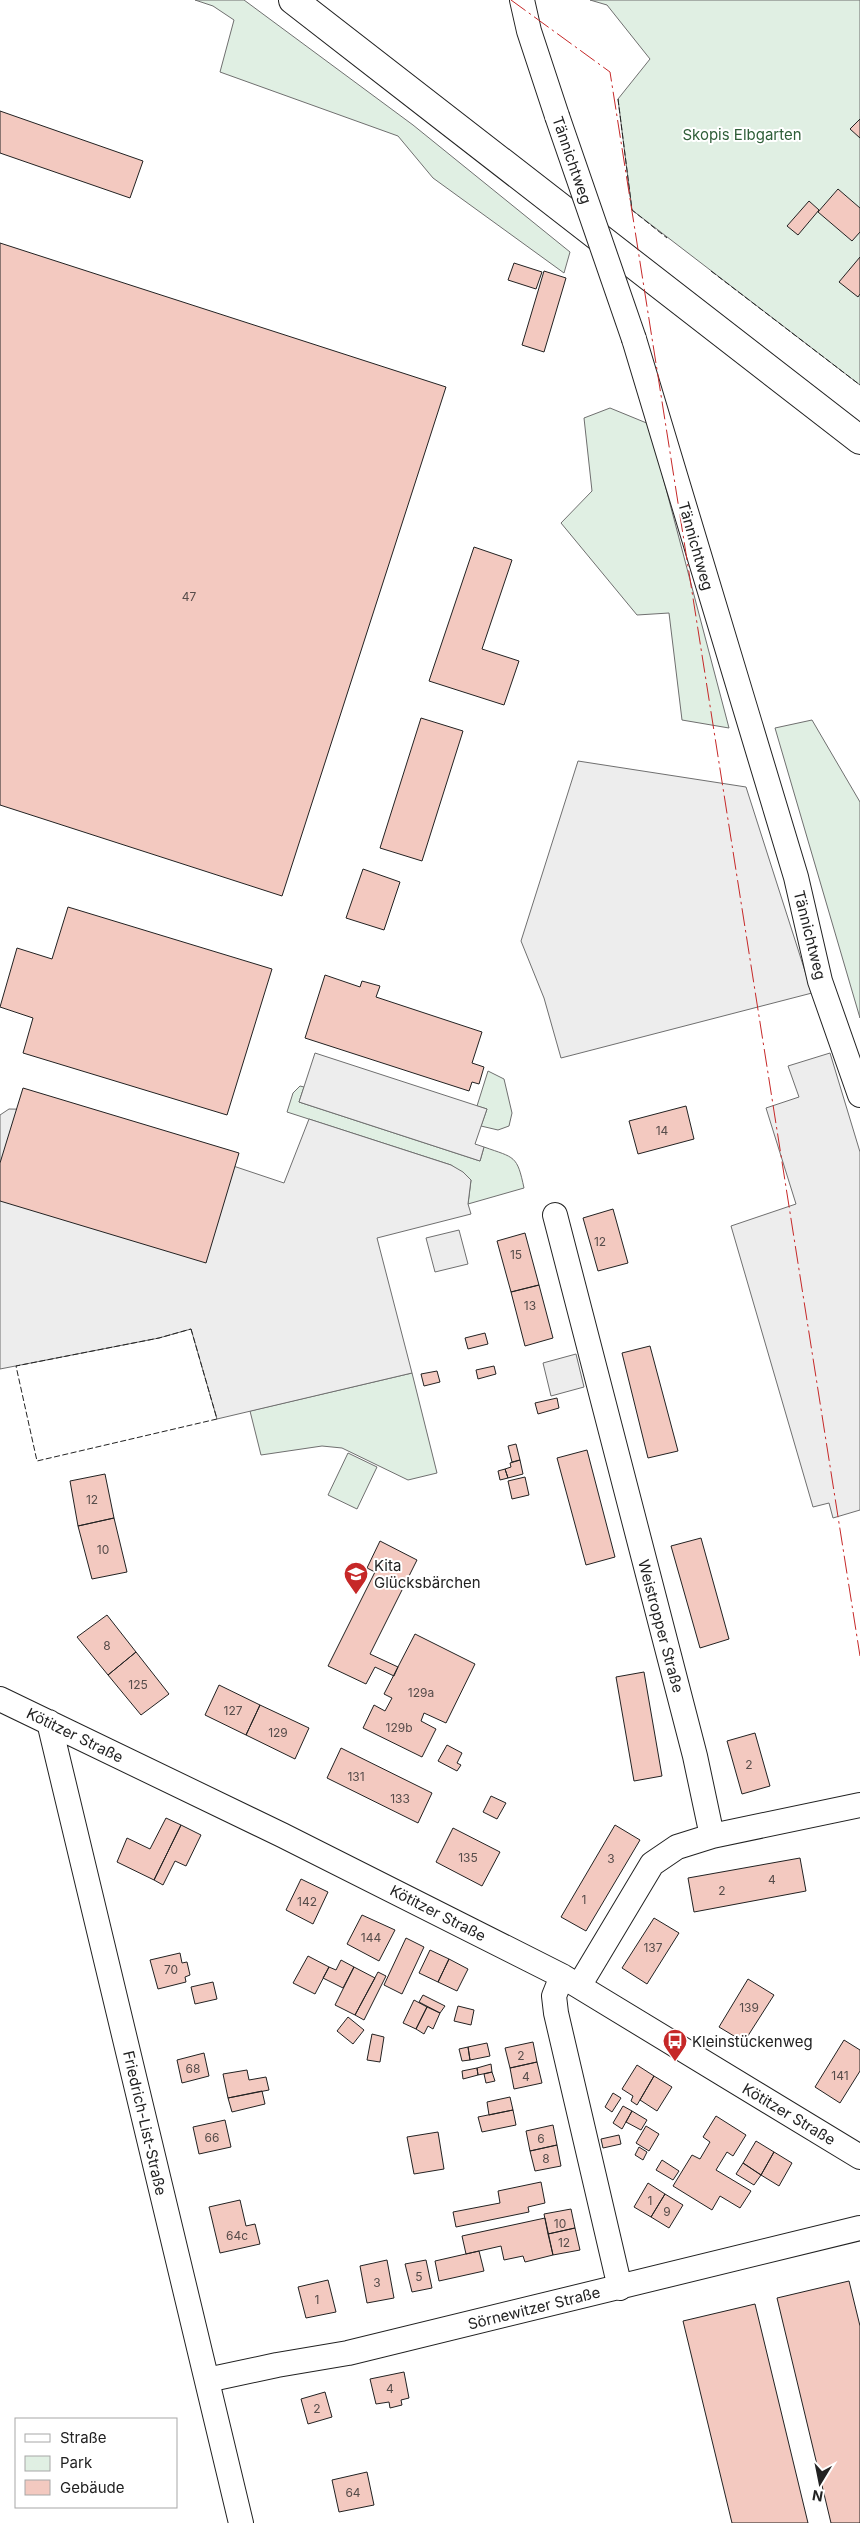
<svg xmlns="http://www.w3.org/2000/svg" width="860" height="2523" font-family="Inter,sans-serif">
<rect width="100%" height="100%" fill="#fff"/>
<path fill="#e0efe3" stroke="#6f6f6f" d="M195,0H244L413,125L570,252L564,273L433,178L398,136L220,72L234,20L213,6Z
M590,0H860V385L632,210L618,99L650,59L607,5Z
M610,408L649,424L729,728L682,720L669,613L637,615L561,523L592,491L584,418Z
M812,720L860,802V1018L775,728Z
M488,1071L504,1079L512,1113L509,1126L498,1130L481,1126L487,1109L477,1106Z
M300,1086L304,1087L299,1102L480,1161L484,1147C515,1158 517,1155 524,1188L468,1204L471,1180L451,1165L287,1112L293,1093Z
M412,1373L437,1473L408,1480L342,1448L322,1446L261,1455L250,1411Z
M348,1453L377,1467L357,1509L328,1495Z"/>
<path fill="#ededed" stroke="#6f6f6f" d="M578,761L746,787L812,993L561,1058L544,998L521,941Z
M315,1053L487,1109L475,1144L484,1147L480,1161L299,1102Z
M830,1053L860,1152V1510L833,1518L829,1503L813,1507L731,1226L796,1204L766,1108L799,1097L788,1066Z
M9,1109L66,1110L284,1183L309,1119L451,1165L463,1172L471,1180L468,1204L471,1214L377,1238L412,1373L217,1419L191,1329L159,1338L0,1369V1115Z
M459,1230L468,1264L435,1272L426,1238Z
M576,1354L584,1387L551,1396L543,1363Z"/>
<path fill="#f3c9c0" stroke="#222" d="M0,111L143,161L130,198L0,153Z
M860,119V138L850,129Z
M838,189L860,208V232L852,241L818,212Z
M809,201L819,210L798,235L787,226Z
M0,243L446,387L282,896L0,805Z
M860,257V294L858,297L839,282Z
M514,263L542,272L536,289L508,280Z
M544,271L566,278L544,352L522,345Z
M474,547L512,560L482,649L519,661L504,705L429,681Z
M421,718L463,731L422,861L380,848Z
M363,869L400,882L384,930L346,918Z
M68,907L272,969L227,1115L23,1053L33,1018L0,1007L17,948L52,959Z
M325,975L360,987L362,981L380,986L376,997L482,1032L472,1063L484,1067L479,1084L472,1082L469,1091L305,1038Z
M23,1088L239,1153L206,1263L0,1201V1163Z
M686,1106L694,1139L638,1154L629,1121Z
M613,1209L628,1263L598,1271L583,1218Z
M525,1233L539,1285L511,1292L497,1241Z
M539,1285L553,1338L525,1346L511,1292Z
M485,1333L488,1344L468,1349L465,1338Z
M650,1346L678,1451L648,1458L622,1353Z
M494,1366L496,1374L478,1379L476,1370Z
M437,1371L440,1382L424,1386L421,1374Z
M557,1398L559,1408L538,1414L535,1403Z
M516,1444L520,1460L512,1462L508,1446Z
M587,1450L615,1557L586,1565L557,1458Z
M520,1460L523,1474L508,1478L505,1469L511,1467L510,1463Z
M505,1469L508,1478L500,1480L498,1471Z
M105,1474L114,1518L78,1526L70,1481Z
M525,1477L529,1495L512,1499L508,1481Z
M114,1518L127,1572L92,1579L78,1526Z
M701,1538L729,1639L700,1648L671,1546Z
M380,1541L417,1560L370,1654L398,1667L394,1676L375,1667L366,1684L328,1666L375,1572L367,1568Z
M107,1615L136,1652L108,1675L77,1637Z
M415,1634L475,1664L446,1723L424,1713L421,1721L436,1729L422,1757L363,1728L374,1705L385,1711L392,1698L384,1694Z
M136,1652L169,1694L141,1715L108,1675Z
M644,1672L662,1776L634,1781L616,1677Z
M219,1685L260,1705L246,1735L205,1715Z
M260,1705L309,1728L295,1759L246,1735Z
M755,1733L770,1786L742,1794L727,1741Z
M447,1745L462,1753L457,1763L461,1765L457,1771L438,1761Z
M341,1748L432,1793L418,1823L327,1778Z
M491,1796L506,1803L497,1819L483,1812Z
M166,1818L181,1825L154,1880L117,1862L127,1838L150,1849Z
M181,1825L201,1835L186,1866L175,1861L163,1885L154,1880Z
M615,1825L640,1840L586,1931L561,1917Z
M453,1828L500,1852L482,1886L436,1862Z
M800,1858L806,1891L694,1912L688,1878Z
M301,1879L328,1892L313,1924L286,1910Z
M362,1915L395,1930L379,1961L347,1944Z
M654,1918L679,1933L647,1984L622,1968Z
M406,1938L424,1947L402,1994L384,1985Z
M430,1950L449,1959L438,1982L419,1973Z
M180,1953L182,1963L187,1962L190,1975L185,1977L186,1982L158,1989L150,1960Z
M308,1956L329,1967L315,1994L293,1983Z
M449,1959L468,1969L457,1991L438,1982Z
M341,1960L354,1967L343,1988L323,1978L329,1967L336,1970Z
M354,1967L375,1978L355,2015L335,2005Z
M378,1972L386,1976L364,2020L355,2015Z
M748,1979L774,1995L744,2042L719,2027Z
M213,1982L217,1999L195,2004L191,1987Z
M423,1995L445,2006L440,2013L419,2002Z
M414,2000L427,2007L416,2029L403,2023Z
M458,2006L474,2010L471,2025L454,2021Z
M427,2007L440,2013L433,2029L428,2026L424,2034L416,2029Z
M348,2017L364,2030L353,2044L337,2031Z
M372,2034L384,2037L380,2062L367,2060Z
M844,2040L860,2050V2071L840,2103L815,2087Z
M533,2042L537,2062L510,2068L505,2048Z
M487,2043L490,2056L470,2060L468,2047Z
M468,2047L470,2060L462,2061L459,2049Z
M204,2053L209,2076L182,2083L177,2060Z
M537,2062L542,2083L514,2089L510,2068Z
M491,2064L492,2072L478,2075L477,2068Z
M637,2065L654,2076L637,2105L631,2101L633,2096L622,2089Z
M477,2068L478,2075L463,2079L462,2071Z
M247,2070L249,2080L266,2077L269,2090L228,2098L223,2074Z
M492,2072L495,2081L486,2083L484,2074Z
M654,2076L672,2087L657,2111L640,2100Z
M262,2091L265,2104L232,2112L228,2098Z
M613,2093L621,2098L612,2112L605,2107Z
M510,2097L513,2110L489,2115L487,2102Z
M623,2106L632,2111L622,2129L613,2123Z
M513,2110L516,2125L482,2132L478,2117Z
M632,2111L647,2120L641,2130L626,2122Z
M716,2116L746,2135L733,2156L727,2152L716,2170L751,2191L740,2208L720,2196L712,2210L673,2186L692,2155L700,2159L710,2142L703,2137Z
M225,2120L231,2147L199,2154L193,2127Z
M553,2125L557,2145L530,2151L526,2131Z
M646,2126L659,2134L649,2151L636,2143Z
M438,2132L444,2169L414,2174L407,2137Z
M619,2135L621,2144L603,2148L601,2139Z
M756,2141L774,2152L761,2175L743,2163Z
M557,2145L561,2166L535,2171L530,2151Z
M639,2147L647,2152L643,2160L635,2155Z
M774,2152L792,2163L779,2186L761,2175Z
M662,2160L679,2171L673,2180L656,2170Z
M743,2163L761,2175L754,2185L736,2174Z
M541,2182L545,2203L528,2207L529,2212L456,2227L453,2212L500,2203L498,2191Z
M648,2183L665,2194L651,2217L634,2207Z
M665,2194L683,2205L669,2228L651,2217Z
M240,2200L246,2226L255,2224L260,2244L220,2253L209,2207Z
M571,2209L575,2228L548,2234L544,2214Z
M545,2218L553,2255L525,2262L523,2256L504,2260L501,2246L466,2254L462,2236Z
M575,2228L580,2250L553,2255L548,2234Z
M479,2251L484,2271L439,2281L435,2261Z
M387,2260L394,2298L367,2303L360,2266Z
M426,2260L432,2288L412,2292L405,2264Z
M328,2280L336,2312L306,2318L298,2287Z
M849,2281L860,2326V2523H831L777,2298Z
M755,2304L808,2523H732L683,2321Z
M404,2372L409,2398L401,2400L402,2405L390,2408L389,2402L376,2404L370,2379Z
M325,2392L332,2417L308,2424L301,2399Z
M367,2472L374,2505L339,2512L332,2480Z"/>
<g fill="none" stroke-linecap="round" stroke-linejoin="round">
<defs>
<path id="minor" d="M522,0L529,31L557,116
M634,339L796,877L820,981L860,1095
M555,1215L695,1756L712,1836L677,1847L652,1864L579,1986
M0,1699L282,1835L562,1976L860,2157
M49,1722L241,2523
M712,1836L860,1805
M562,1976L554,1996L556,2013L620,2288
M207,2380L277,2365L348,2353L860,2228"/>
<path id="major" d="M293,0L860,440"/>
</defs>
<use href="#minor" stroke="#222" stroke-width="26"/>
<use href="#major" stroke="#222" stroke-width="30"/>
<use href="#minor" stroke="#fff" stroke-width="24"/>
<use href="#major" stroke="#fff" stroke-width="28"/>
<defs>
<path id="minor-bridge" d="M557,116L634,339"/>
</defs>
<use href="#minor-bridge" stroke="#222" stroke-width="26" stroke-linecap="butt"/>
<use href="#minor-bridge" stroke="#fff" stroke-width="24"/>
<path stroke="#222" stroke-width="1" stroke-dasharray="6 2.5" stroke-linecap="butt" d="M618,99L632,210L667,238
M711,271L860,385
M191,1329L217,1419L37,1461L16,1366L159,1338Z"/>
<path stroke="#c62828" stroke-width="1" stroke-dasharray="18 4 2.5 4" stroke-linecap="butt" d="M511,0L610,72L860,1656"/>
</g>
<defs>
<symbol id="school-pin" viewBox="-11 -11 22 30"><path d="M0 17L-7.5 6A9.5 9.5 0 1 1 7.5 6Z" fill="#c62828" stroke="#fff"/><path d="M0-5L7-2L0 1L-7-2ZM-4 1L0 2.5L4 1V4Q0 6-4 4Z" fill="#fff"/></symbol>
<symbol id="bus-pin" viewBox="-11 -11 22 30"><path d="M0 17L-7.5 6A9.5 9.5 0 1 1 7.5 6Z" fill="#c62828" stroke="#fff"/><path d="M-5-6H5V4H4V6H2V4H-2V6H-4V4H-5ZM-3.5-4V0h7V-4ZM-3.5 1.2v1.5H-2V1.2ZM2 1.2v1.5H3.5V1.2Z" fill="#fff"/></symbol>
</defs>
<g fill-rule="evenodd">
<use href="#school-pin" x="342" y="1560" width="28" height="38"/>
<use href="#bus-pin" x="661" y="2027" width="28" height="38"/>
</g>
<g text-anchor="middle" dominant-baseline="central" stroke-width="4" stroke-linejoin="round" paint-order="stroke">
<g font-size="12" fill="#564c4a">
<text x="189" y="596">47</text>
<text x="662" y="1130">14</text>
<text x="600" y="1241">12</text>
<text x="516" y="1254">15</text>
<text x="530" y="1305">13</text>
<text x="92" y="1499">12</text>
<text x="103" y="1549">10</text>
<text x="107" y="1645">8</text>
<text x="138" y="1684">125</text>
<text x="421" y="1692">129a</text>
<text x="233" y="1710">127</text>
<text x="399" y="1727">129b</text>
<text x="278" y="1732">129</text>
<text x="749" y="1764">2</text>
<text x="356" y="1776">131</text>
<text x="400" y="1798">133</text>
<text x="468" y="1857">135</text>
<text x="611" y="1858">3</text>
<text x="772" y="1879">4</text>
<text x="722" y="1890">2</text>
<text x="584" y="1899">1</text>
<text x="307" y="1901">142</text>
<text x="371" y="1937">144</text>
<text x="653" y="1947">137</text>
<text x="171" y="1969">70</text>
<text x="749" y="2007">139</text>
<text x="521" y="2055">2</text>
<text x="193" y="2068">68</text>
<text x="840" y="2075">141</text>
<text x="526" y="2076">4</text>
<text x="212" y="2137">66</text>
<text x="541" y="2138">6</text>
<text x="546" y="2158">8</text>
<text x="650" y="2200">1</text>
<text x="667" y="2211">9</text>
<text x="560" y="2223">10</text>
<text x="237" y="2235">64c</text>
<text x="564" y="2242">12</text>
<text x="419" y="2276">5</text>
<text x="377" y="2282">3</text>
<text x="317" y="2299">1</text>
<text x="390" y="2388">4</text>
<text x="317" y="2408">2</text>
<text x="353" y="2492">64</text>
</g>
<g font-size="15" fill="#2f5e38" stroke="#fff">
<text x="742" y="134">Skopis Elbgarten</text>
</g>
<g font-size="15" fill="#222" stroke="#fff">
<text transform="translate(572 160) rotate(71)">Tännichtweg</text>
<text transform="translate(696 546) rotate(74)">Tännichtweg</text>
<text transform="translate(810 935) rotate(76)">Tännichtweg</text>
<text transform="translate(661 1626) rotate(75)">Weistropper Straße</text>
<text transform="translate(75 1735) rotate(26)">Kötitzer Straße</text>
<text transform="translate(438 1913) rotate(27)">Kötitzer Straße</text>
<text transform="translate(789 2114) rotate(31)">Kötitzer Straße</text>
<text transform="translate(145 2123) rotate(77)">Friedrich-List-Straße</text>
<text transform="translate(534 2308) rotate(-14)">Sörnewitzer Straße</text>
</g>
<g font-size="15" fill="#222" stroke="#fff" text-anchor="start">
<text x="374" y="1565">Kita<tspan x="374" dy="17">Glücksbärchen</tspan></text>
<text x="692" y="2041">Kleinstückenweg</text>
</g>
</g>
<rect x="15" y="2418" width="162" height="90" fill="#ffffff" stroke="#a7a7a7"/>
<rect x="25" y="2434" width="25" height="8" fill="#ffffff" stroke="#a7a7a7"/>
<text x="60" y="2443" font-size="15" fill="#222222">Straße</text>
<rect x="25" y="2456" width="25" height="15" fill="#e0efe3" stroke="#a7a7a7"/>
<text x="60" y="2468" font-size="15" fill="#222222">Park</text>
<rect x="25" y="2480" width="25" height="15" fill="#f3c9c0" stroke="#a7a7a7"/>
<text x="60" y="2493" font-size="15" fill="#222222">Gebäude</text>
<g transform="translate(820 2483) rotate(190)" stroke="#ffffff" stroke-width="4" paint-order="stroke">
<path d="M0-4L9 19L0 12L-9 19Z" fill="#222222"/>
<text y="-8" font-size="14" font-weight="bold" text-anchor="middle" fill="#222222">N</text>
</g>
</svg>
